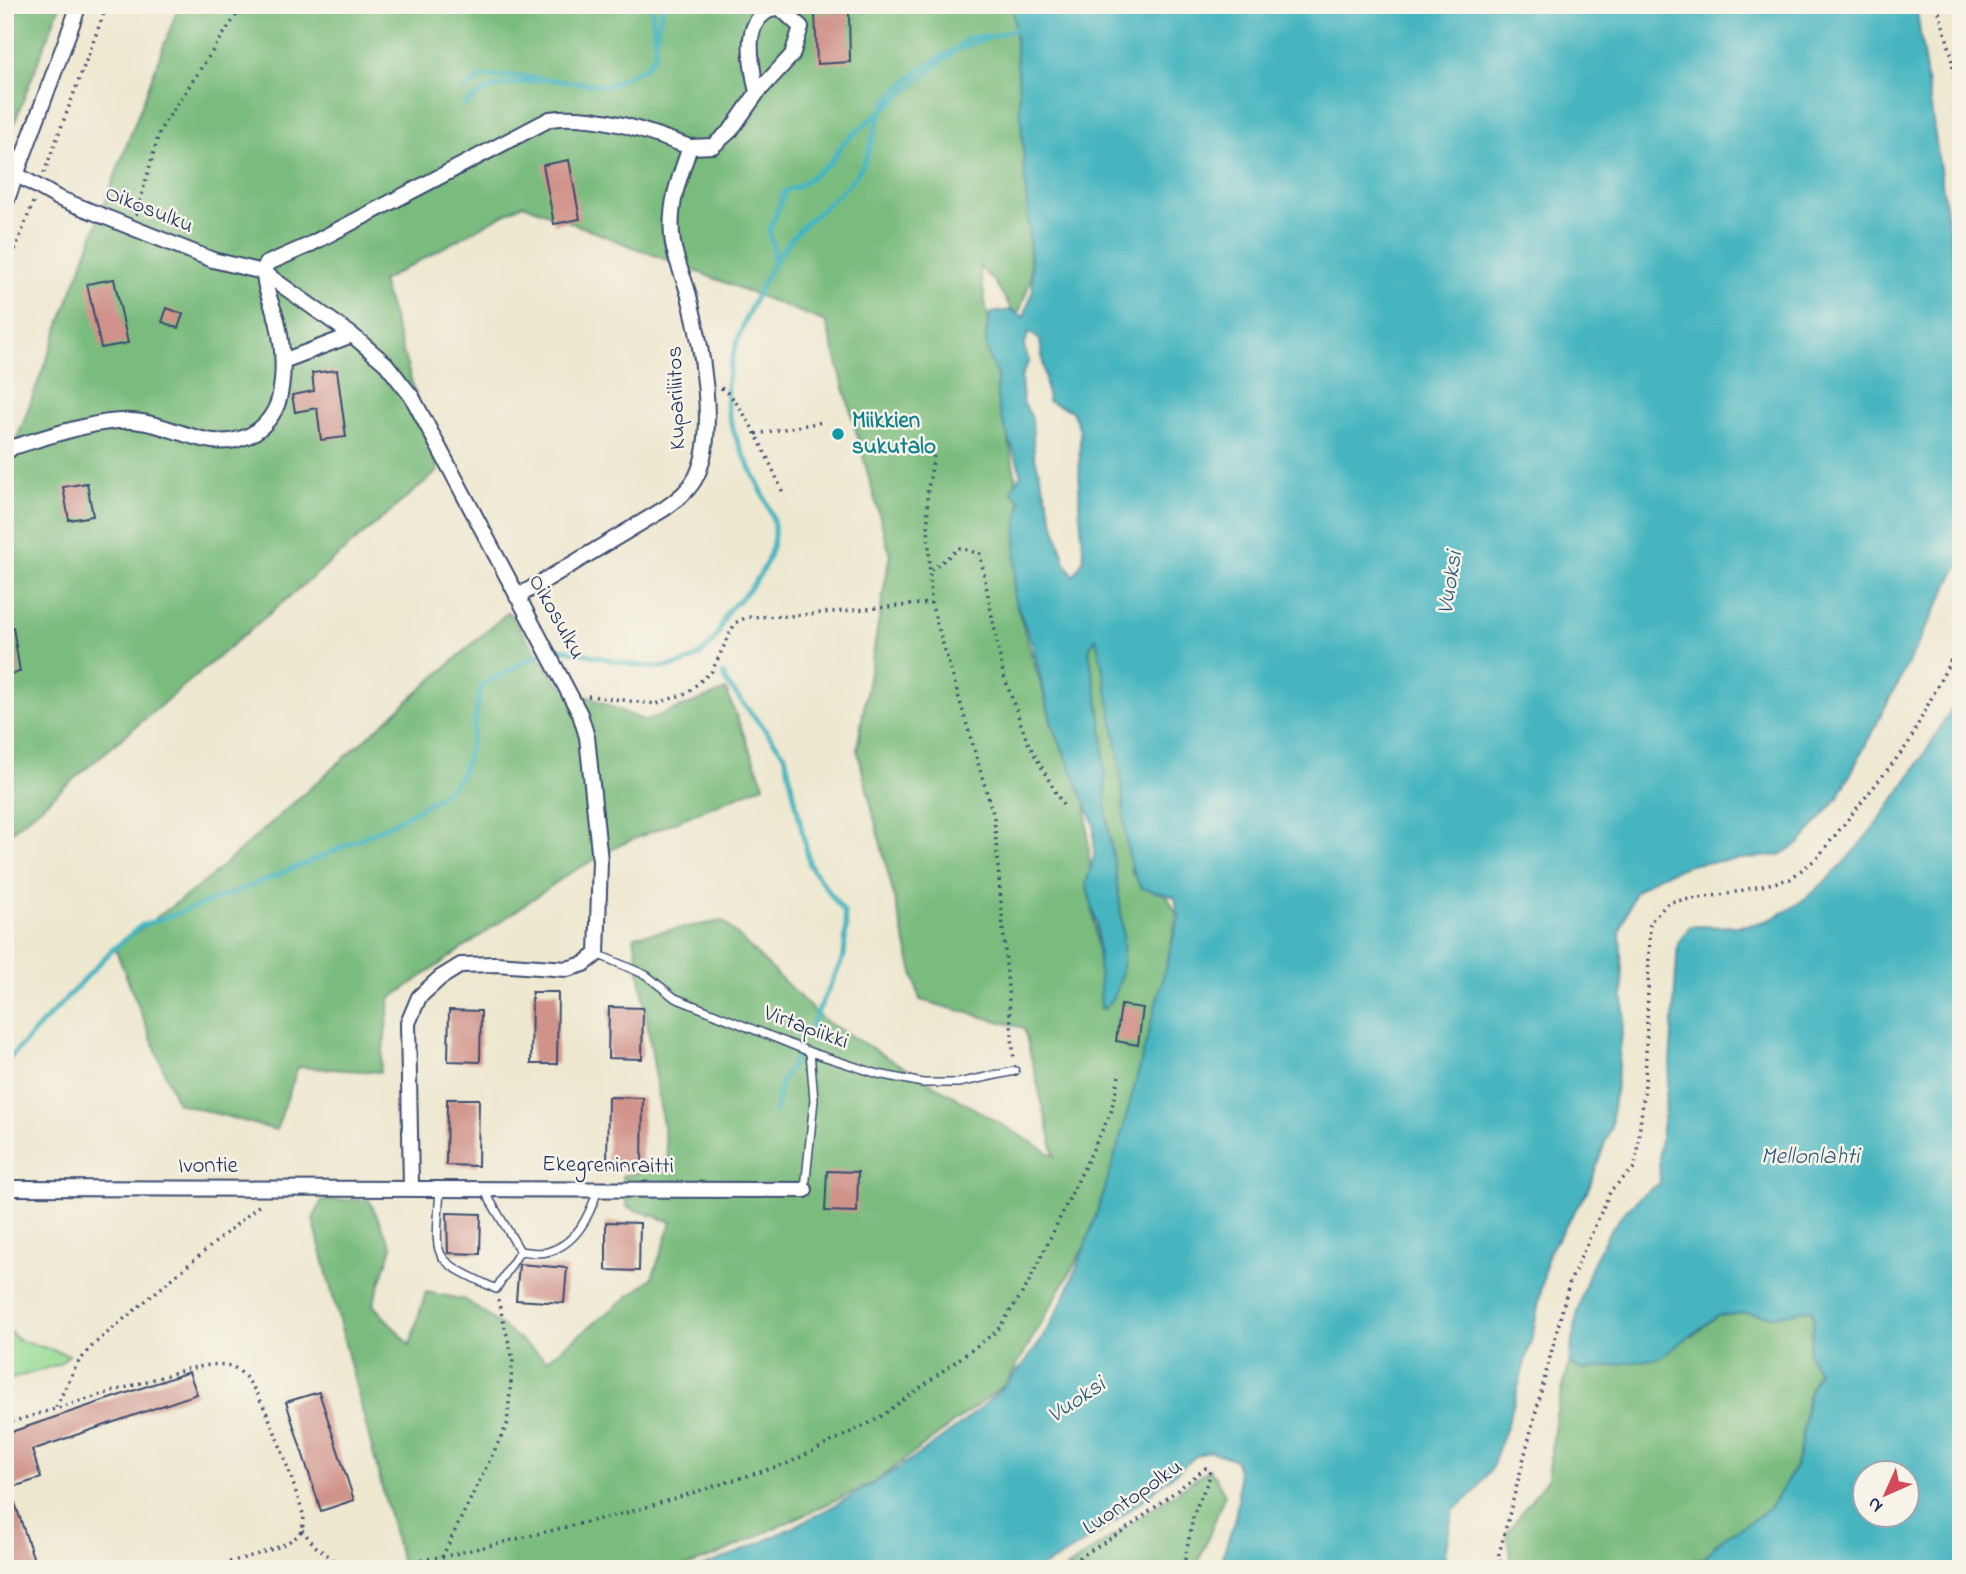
<svg xmlns="http://www.w3.org/2000/svg" width="1966" height="1574" font-family="'Indie Flower',sans-serif">
<rect width="100%" height="100%" fill="#f7f3e8"/>
<filter id="ink" filterUnits="userSpaceOnUse"><feTurbulence type="fractalNoise" baseFrequency=".0143" numOctaves="2"/><feDisplacementMap in="SourceGraphic" scale="14" xChannelSelector="R" yChannelSelector="G"/><feConvolveMatrix kernelMatrix="1 2 1 2 8 2 1 2 1" color-interpolation-filters="sRGB"/></filter>
<filter id="wash" filterUnits="userSpaceOnUse"><feTurbulence type="fractalNoise" baseFrequency=".00686" numOctaves="4" result="noise"/><feDisplacementMap in="SourceGraphic" scale="28" xChannelSelector="R" yChannelSelector="G"/><feGaussianBlur stdDeviation="1.57" result="paint"/><feColorMatrix in="noise" values="0 0 0 0 0 0 0 0 0 0 0 0 0 0 0 0 0 1.4 0 .05"/><feComposite in="paint" operator="in"/></filter>
<g filter="url(#wash)">
<rect width="100%" height="100%" fill="#eee8d0"/>
<path fill="#98dc94" stroke="#5a8679" stroke-width="2" d="M5,1328L19,1340L69,1355L59,1364L6,1381Z"/>
<path fill="#7abc7e" stroke="#4a766e" stroke-width="2" d="M5,5H60L5,147Z
M179,5H1012L1018,28L1031,279L1017,318L995,282L979,266L1020,504L1013,593L1056,735L1070,753L1085,787L1092,904L1105,1010L1113,983L1080,628L1091,619L1112,683L1132,874L1163,889L1177,914L1153,1033L1118,1160L1089,1239L1007,1383L875,1482L717,1555L678,1569H403L313,1219L322,1200H369L392,1247L373,1305L410,1345L426,1292L466,1300L547,1360L652,1278L672,1222L627,1207L622,1176L669,1165L634,936L723,921L822,1019L1055,1156L1024,1028L920,1000L857,749L890,554L826,322L523,204L382,281L438,471L5,837V471Z
M508,612L560,685L645,721L726,690L764,785L622,844L567,875L390,999L380,1072L298,1067L276,1130L177,1103L115,948L206,881Z
M1812,1309L1814,1324L1808,1353L1818,1371C1803,1398 1805,1426 1799,1455C1795,1470 1779,1496 1769,1507C1750,1528 1718,1533 1706,1557C1650,1574 1574,1569 1513,1569L1507,1533L1548,1477L1556,1415L1569,1364L1583,1370L1617,1365L1692,1336L1717,1316L1745,1313L1775,1316Z
M1210,1469L1225,1494L1196,1569H1065Z"/>
<path fill="#46b5c0" stroke="#30728f" stroke-width="2" fill-rule="evenodd" d="M1013,5H1916L1961,313V561L1838,798L1800,843L1780,855L1692,864L1657,877L1635,892L1620,931L1624,1016L1611,1126L1589,1188L1548,1254L1533,1333L1514,1402L1493,1465L1475,1492L1453,1511L1442,1569H1217C1233,1530 1244,1502 1236,1460L1210,1451L1196,1456C1146,1497 1097,1541 1038,1569H695C794,1535 967,1441 1030,1356C1061,1315 1078,1265 1095,1218C1129,1119 1151,1018 1179,918L1175,897L1141,888C1121,853 1126,816 1121,777C1116,730 1106,683 1096,638L1089,649C1091,671 1097,691 1100,712C1105,750 1104,787 1108,825C1112,863 1144,987 1101,1009L1097,924L1086,884L1094,856V824L1052,724L1032,644L1014,597L1017,525L1021,501L1011,491L1021,474C1013,440 991,412 998,375C984,352 983,339 991,313L1011,310L1024,317L1033,290ZM1029,332L1040,340L1048,401L1072,411L1080,430L1079,505L1084,558L1074,576L1065,562L1034,454L1032,418L1023,402L1021,377L1029,361L1024,346Z
M1961,692V1569H1659L1685,1565L1706,1557C1718,1533 1750,1528 1769,1507C1779,1496 1795,1470 1799,1455C1805,1426 1804,1399 1818,1371L1808,1353L1814,1324L1812,1309L1775,1316L1745,1313L1717,1316L1660,1358L1583,1370L1569,1364C1577,1296 1597,1220 1660,1183L1659,1155L1670,1064L1678,943L1690,926C1711,926 1734,928 1754,924C1834,908 1923,760 1961,692ZM1864,1472H1906V1514H1864Z"/>
<g fill="none" stroke-linecap="round" stroke-linejoin="round">
<path stroke="#46b5c0" stroke-width="5" d="M655,40L663,5
M959,46L968,38L988,36
M463,90L481,77L517,76L608,86L646,67L655,54L652,5
M465,105C487,85 507,83 537,81
M773,263L774,250L769,232L785,191L799,186L830,163L845,141L952,53
M556,649C604,652 672,691 711,644C720,634 722,621 728,611C732,606 739,601 743,596C761,578 779,546 773,520C761,477 722,433 727,386C732,339 767,264 799,230C820,209 847,191 862,166C873,148 874,125 884,106C889,96 904,84 913,76C942,50 982,41 1018,28
M723,674L726,682L785,755L810,866L844,912L846,927L844,956L807,1035
M5,1063L111,951L142,925C195,910 441,816 461,775C471,755 476,710 481,686L541,653
M775,1112L781,1082L797,1057"/>
</g>
<g id="blocks">
<path fill="#d0938a" d="M849,12L850,62L817,64L815,13Z
M569,160L580,219L554,224L543,165Z
M114,279L128,343L101,348L87,284Z
M167,308L183,314L178,328L162,322Z
M337,370L346,437L321,440L317,408L295,412L292,395L314,391L312,373Z
M87,483L93,516L69,520L63,487Z
M13,627L20,672L5,675V628Z
M532,992H558L557,1064H531Z
M1121,1005L1143,1008L1138,1045L1116,1041Z
M609,1007L643,1008L642,1059L608,1058Z
M449,1010L481,1011L480,1062L448,1061Z
M608,1097L643,1098L642,1165H607Z
M447,1099H479L478,1166L446,1165Z
M827,1171L858,1172L857,1212L825,1211Z
M447,1213L481,1214L480,1254L448,1253Z
M606,1222L640,1223L639,1271L606,1270Z
M519,1264L567,1268L564,1303L516,1300Z
M189,1372L197,1394L32,1450L41,1478L10,1488L37,1569H5V1434Z
M319,1392L354,1500L321,1511L286,1402Z"/>
</g>
</g>
<g filter="url(#ink)">
<use href="#blocks" fill-opacity="0" stroke="#3b4b6f" stroke-width="2"/>
<g fill="none" stroke-linecap="round" stroke-linejoin="round">
<defs>
<path id="service" d="M597,954L646,975L675,998L810,1052L878,1074L923,1083H958L1015,1071
M440,1188C436,1262 427,1256 496,1289L520,1251L484,1190
M805,1189L814,1100L810,1052
M520,1251C528,1252 540,1254 547,1252C577,1244 589,1216 598,1190"/>
<path id="minor" d="M5,168L58,198L213,260L263,272L352,335L386,364L412,397L580,714L587,737L600,861L597,954L584,964L567,969L495,964L461,965L440,978L419,997L408,1023L411,1187
M5,205L79,5
M283,361L352,335
M5,453L13,447C47,437 98,419 132,421C174,423 209,455 250,435C264,428 275,414 279,399C285,373 283,345 277,320C272,303 260,281 266,264L307,246L550,119C597,113 646,131 690,147
M517,597L664,509C677,500 690,490 697,475C718,430 701,343 689,296C684,276 673,256 672,235C669,203 680,176 690,147L713,146L731,130L757,93L792,55L801,27L779,7C739,16 751,61 757,93
M5,1188L805,1190"/>
</defs>
<use href="#service" stroke="#3b4b6f" stroke-width="10"/>
<use href="#minor" stroke="#3b4b6f" stroke-width="18"/>
<path stroke="#3b4b6f" stroke-width="3.5" stroke-dasharray="2 5" stroke-linecap="butt" d="M1937,5L1951,53L1961,129
M44,173L107,5
M136,215L160,130L243,5
M5,276L34,200
M721,388C743,400 772,467 783,493
M756,434L823,422
M935,449L927,495L931,603L994,817L1014,1061
M931,570L960,548L980,554L1003,673L1027,741L1065,809
M588,696L656,704L687,693L712,671L735,623L747,617L789,616L931,603
M56,1407L77,1364L93,1345L261,1204
M5,1424L187,1369C201,1367 216,1362 230,1366C263,1375 292,1484 304,1516C303,1524 303,1532 296,1537C275,1553 231,1560 205,1569
M302,1530L315,1546L335,1561L360,1567L442,1557L637,1510L789,1463L879,1418L997,1331L1027,1286L1111,1112L1120,1071
M442,1557L507,1425L513,1359L498,1300
M1061,1569L1129,1527L1206,1468L1211,1474L1194,1513L1183,1569
M1501,1569L1499,1554L1569,1284L1611,1190L1635,1167L1645,1085L1650,922L1669,902L1727,894L1790,879L1817,858L1908,744L1961,640"/>
<use href="#service" stroke="#fff" stroke-width="7"/>
<use href="#minor" stroke="#fff" stroke-width="14"/>
</g>
</g>
<circle fill="#0f9aa8" stroke="#f7f3e8" stroke-width="2.5" cx="838" cy="434" r="7"/>
<g text-anchor="middle" dominant-baseline="central" stroke-width="5" stroke-linejoin="round" paint-order="stroke">
<g font-size="23" fill="#1b2f5e" stroke="#f7f3e8">
<text transform="translate(149 210) rotate(22)">Oikosulku</text>
<text transform="translate(677 398) rotate(-92)">Kupariliitos</text>
<text transform="translate(556 617) rotate(61)">Oikosulku</text>
<text transform="translate(806 1028) rotate(20)">Virtapiikki</text>
<text x="208" y="1166">Ivontie</text>
<text transform="translate(608 1166) rotate(1)">Ekegreninraitti</text>
<text transform="translate(1133 1498) rotate(-35)">Luontopolku</text>
</g>
<g font-size="23" font-weight="bold" fill="#0d838f" stroke="#f7f3e8" text-anchor="start">
<text x="852" y="421">Miikkien<tspan x="852" dy="26">sukutalo</tspan></text>
</g>
<g font-size="24" font-style="italic" fill="#28577b" stroke="#f7f3e8">
<text transform="translate(1451 583) rotate(-81)">Vuoksi</text>
<text x="1810" y="1157">Mellonlahti</text>
<text transform="translate(1077 1401) rotate(-34)">Vuoksi</text>
</g>
</g>
<rect width="1966" height="1574" fill="none" stroke="#f7f3e8" stroke-width="28"/>
<g transform="translate(1886 1494) rotate(225)"><circle r="33" fill="#f7f3e8" stroke="#9fa5b1" stroke-width="2"/>
<path d="M0-5L12 26L0 18L-12 26Z" fill="#d1495b"/>
<text y="-10" font-size="19" font-weight="bold" text-anchor="middle" fill="#1b2f5e">N</text>
</g>
</svg>
